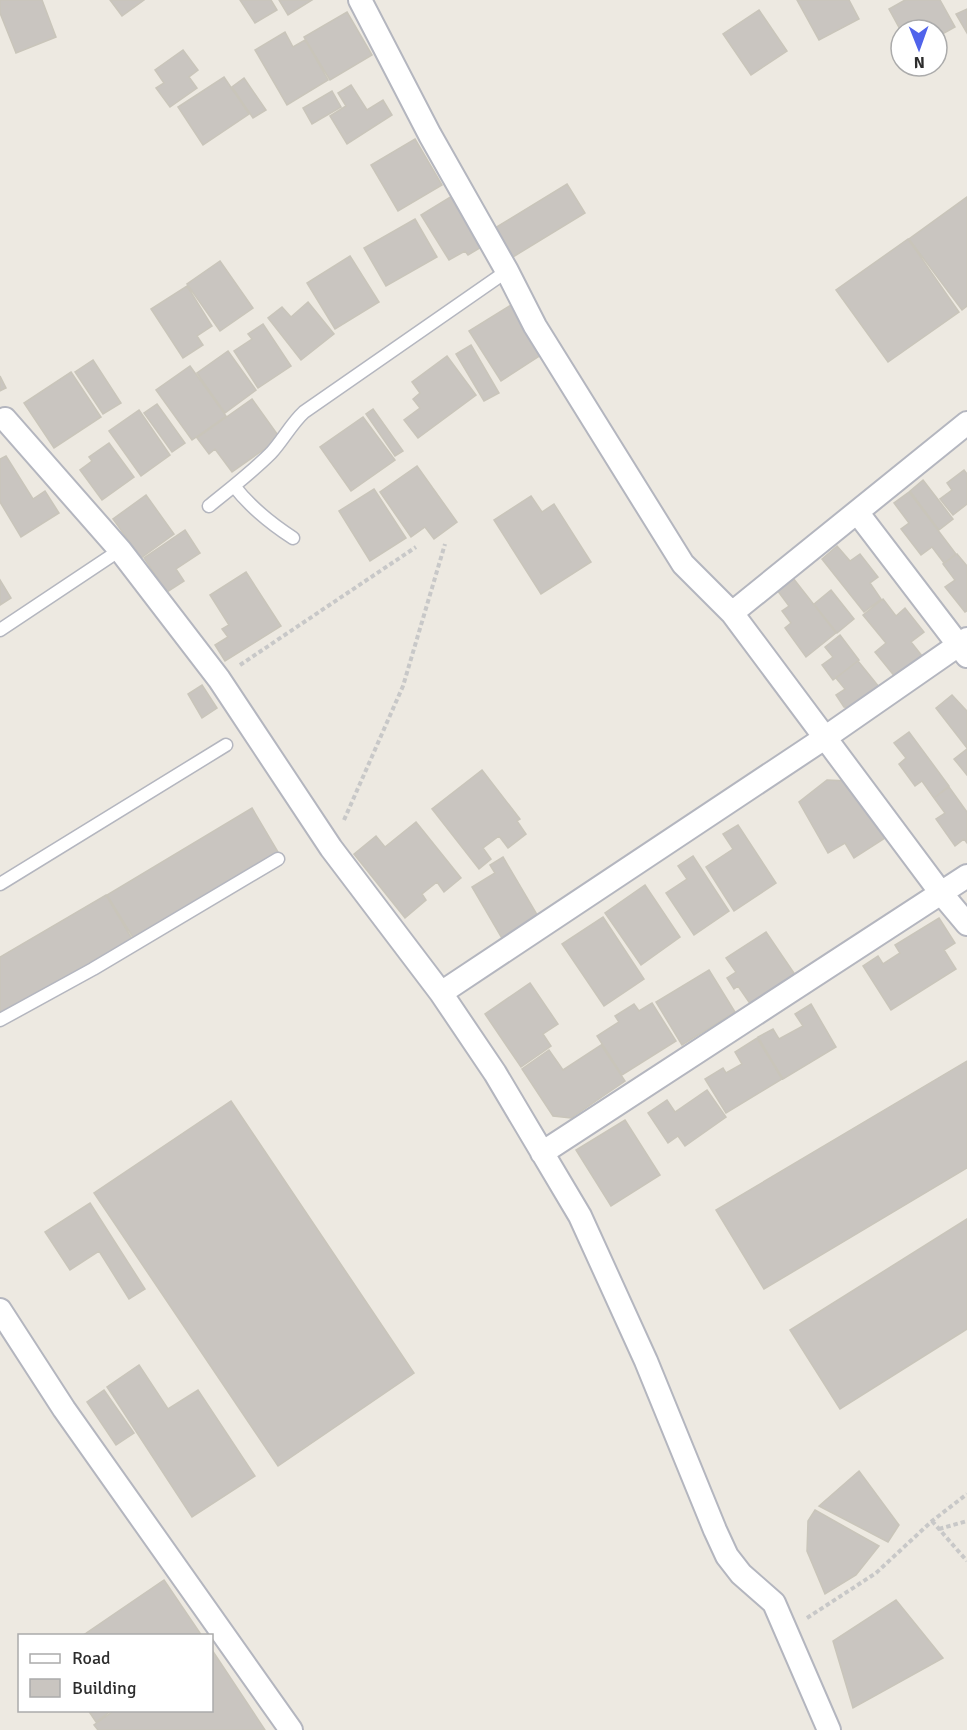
<svg xmlns="http://www.w3.org/2000/svg" width="967" height="1730" font-family="Signika,sans-serif">
<rect width="100%" height="100%" fill="#ede9e1"/>
<path fill="#c9c5c0" stroke="#c9c5ba" stroke-width="1.5" d="M0,0H42L56,37L16,53L0,13Z
M110,0H144L122,16Z
M240,0H271L277,10L255,23Z
M279,0H312L288,15Z
M797,0H849L859,19L819,40Z
M905,0H940L955,27L937,37V30L901,31L889,9Z
M967,9V33L956,14Z
M759,10L787,51L751,75L723,34Z
M347,12L372,55L330,80L304,37Z
M285,32L293,47L305,40L328,80L287,105L255,50Z
M183,50L198,70L189,77L197,88L170,107L156,88L164,83L155,70Z
M224,77L249,114L203,145L178,107Z
M244,78L266,110L253,118L232,87Z
M351,85L367,110L383,100L392,115L347,144L330,116L346,106L338,93Z
M332,91L341,107L312,124L303,108Z
M415,139L442,185L398,211L371,165Z
M567,184L585,213L508,260L490,231Z
M452,196L483,246L468,255L465,251L449,260L421,215Z
M967,197V306L962,310L909,239Z
M415,219L437,257L386,286L364,248Z
M908,239L959,312L888,362L836,290Z
M350,256L379,302L335,329L307,283Z
M220,261L253,308L220,331L187,284Z
M187,286L212,326L197,336L203,345L183,358L151,309Z
M308,302L334,334L301,360L268,318L282,307L291,317Z
M516,302L541,355L501,381L469,331Z
M263,324L291,366L258,388L234,351L252,339L248,334Z
M471,345L499,393L484,401L456,354Z
M228,351L256,390L225,413L197,373Z
M447,356L476,395L418,438L404,420L420,408L413,399L420,393L412,382Z
M93,360L121,403L103,414L75,372Z
M190,366L226,416L192,440L156,390Z
M71,372L101,417L54,448L24,403Z
M0,376L6,388L0,391Z
M252,399L280,438L232,472L215,449L209,454L197,438Z
M157,404L185,443L172,452L144,413Z
M373,409L403,451L395,456L366,414Z
M139,410L170,455L141,476L109,431Z
M363,417L395,460L351,491L320,447Z
M109,443L134,477L102,500L80,470L92,461L89,457Z
M6,456L33,499L45,491L59,513L21,537L0,502V459Z
M417,466L457,522L434,539L425,527L411,537L380,492Z
M964,470L967,474V504L953,515L940,499L952,490L947,483Z
M923,480L953,519L939,530L910,491Z
M374,489L406,538L370,561L339,511Z
M909,492L956,554L944,563L932,547L921,555L901,529L909,523L894,503Z
M146,495L174,534L141,558L113,519Z
M531,496L542,512L554,504L591,562L541,594L494,520Z
M185,530L200,553L176,569L184,581L167,592L144,558Z
M837,546L850,561L860,554L878,577L870,583L881,599L864,612L822,559Z
M957,554L967,566V611L965,612L945,587L955,580L943,564Z
M246,572L281,626L225,661L215,645L228,637L222,629L229,625L210,595Z
M793,578L836,633L806,657L785,628L791,623L782,611L789,606L777,590Z
M0,580L11,598L0,605Z
M831,590L854,619L837,633L814,604Z
M883,599L896,616L905,608L924,632L911,642L923,657L896,678L875,652L886,643L863,615Z
M840,635L859,660L833,680L822,665L833,657L825,647Z
M858,661L880,688L853,708L844,707L836,695L845,689L836,678Z
M202,685L217,708L202,718L188,694Z
M952,695L967,711V748L936,708Z
M909,732L949,786L934,798L922,781L915,786L899,764L906,758L894,743Z
M967,749V775L954,759Z
M482,770L520,819L517,821L526,834L508,848L499,836L483,848L491,859L479,869L432,809Z
M827,780L849,781L885,838L854,858L845,843L828,853L799,802Z
M949,787L967,812V843L964,839L955,846L936,819L945,813L934,798Z
M252,808L278,852L134,939L107,895Z
M416,822L461,878L444,892L437,882L422,894L426,900L405,918L354,854L376,836L385,847Z
M738,825L776,883L734,911L706,867L733,849L723,834Z
M693,856L729,911L694,935L666,893L687,879L678,866Z
M503,857L539,918L503,940L472,887L495,873L490,865Z
M645,885L680,937L641,965L605,913Z
M106,895L132,939L0,1017V957Z
M603,917L644,979L604,1006L562,944Z
M939,918L955,943L944,950L956,969L891,1010L863,966L878,956L883,964L900,953L895,945Z
M766,932L796,976L751,1005L738,986L734,989L727,978L736,972L726,958Z
M709,970L735,1012L682,1045L656,1002Z
M530,983L558,1024L543,1034L551,1046L521,1067L485,1014Z
M652,1003L676,1041L622,1075L597,1036L619,1022L615,1016L634,1004L639,1011Z
M811,1004L836,1047L783,1079L758,1037L773,1029L779,1039L803,1026L795,1014Z
M757,1038L782,1079L726,1113L705,1079L723,1068L726,1073L742,1064L735,1052Z
M601,1045L625,1081L571,1118L553,1116L522,1069L549,1050L563,1070Z
M967,1061V1168L764,1289L716,1210Z
M707,1090L726,1117L685,1146L678,1136L668,1143L648,1113L667,1100L675,1112Z
M231,1101L414,1373L278,1466L94,1193Z
M625,1120L660,1175L611,1206L576,1150Z
M90,1203L145,1289L129,1299L99,1251L70,1270L45,1232Z
M967,1219V1329L840,1409L790,1330Z
M139,1365L168,1409L198,1390L255,1476L192,1517L107,1387Z
M104,1390L134,1433L116,1445L87,1402Z
M859,1471L899,1525L888,1542L819,1506Z
M815,1510L879,1546L856,1575L825,1594L807,1551L808,1521Z
M164,1580L202,1636H82Z
M896,1600L943,1658L853,1708L833,1641Z
M212,1650L265,1730H98L94,1725L115,1710H212Z
M88,1710H112L96,1722Z"/>
<g fill="none" stroke-linecap="round" stroke-linejoin="round">
<defs>
<path id="service" d="M234,486C251,508 270,523 293,538
M209,506C230,489 252,472 271,453C283,440 291,424 304,412L507,271
M0,630L120,550
M0,884L226,745
M0,1020L93,969L278,859"/>
<path id="minor" d="M360,0L430,135L507,271L535,326L683,564L732,613
M5,419L120,550L219,679L331,848L441,993L495,1073L580,1216L646,1361L715,1530L727,1556L741,1574L774,1603L829,1730
M967,423L732,613L941,893L967,924
M857,512L967,656
M441,993L826,737L967,639
M542,1153L967,876
M0,1310L64,1409L291,1730"/>
</defs>
<use href="#service" stroke="#b4b6bf" stroke-width="15"/>
<use href="#minor" stroke="#b4b6bf" stroke-width="26"/>
<path stroke="#c8c8c8" stroke-width="4" stroke-dasharray="4.5 3" stroke-linecap="butt" d="M240,665L416,547
M344,820L403,686L445,544
M932,1521L967,1561
M939,1529L967,1521
M807,1618L876,1573L932,1521L967,1494"/>
<use href="#service" stroke="#fff" stroke-width="12"/>
<use href="#minor" stroke="#fff" stroke-width="22"/>
</g>
<rect x="18" y="1634" width="195" height="78" fill="#ffffff" stroke="#ababab" stroke-width="1.5"/>
<rect x="30" y="1654" width="30" height="9" fill="#ffffff" stroke="#ababab" stroke-width="1.5"/>
<text x="72" y="1664" font-size="18" fill="#2d2d2d">Road</text>
<rect x="30" y="1679" width="30" height="18" fill="#c9c5c0" stroke="#ababab" stroke-width="1.5"/>
<text x="72" y="1694" font-size="18" fill="#2d2d2d">Building</text>
<g transform="translate(919 48) rotate(179)"><circle r="28" fill="#ffffff" stroke="#ababab" stroke-width="1.5"/>
<path d="M0-4.5L10 22L0 15L-10 22Z" fill="#5063eb"/>
<text y="-9" font-size="16" font-weight="bold" text-anchor="middle" fill="#2d2d2d">N</text>
</g>
</svg>
